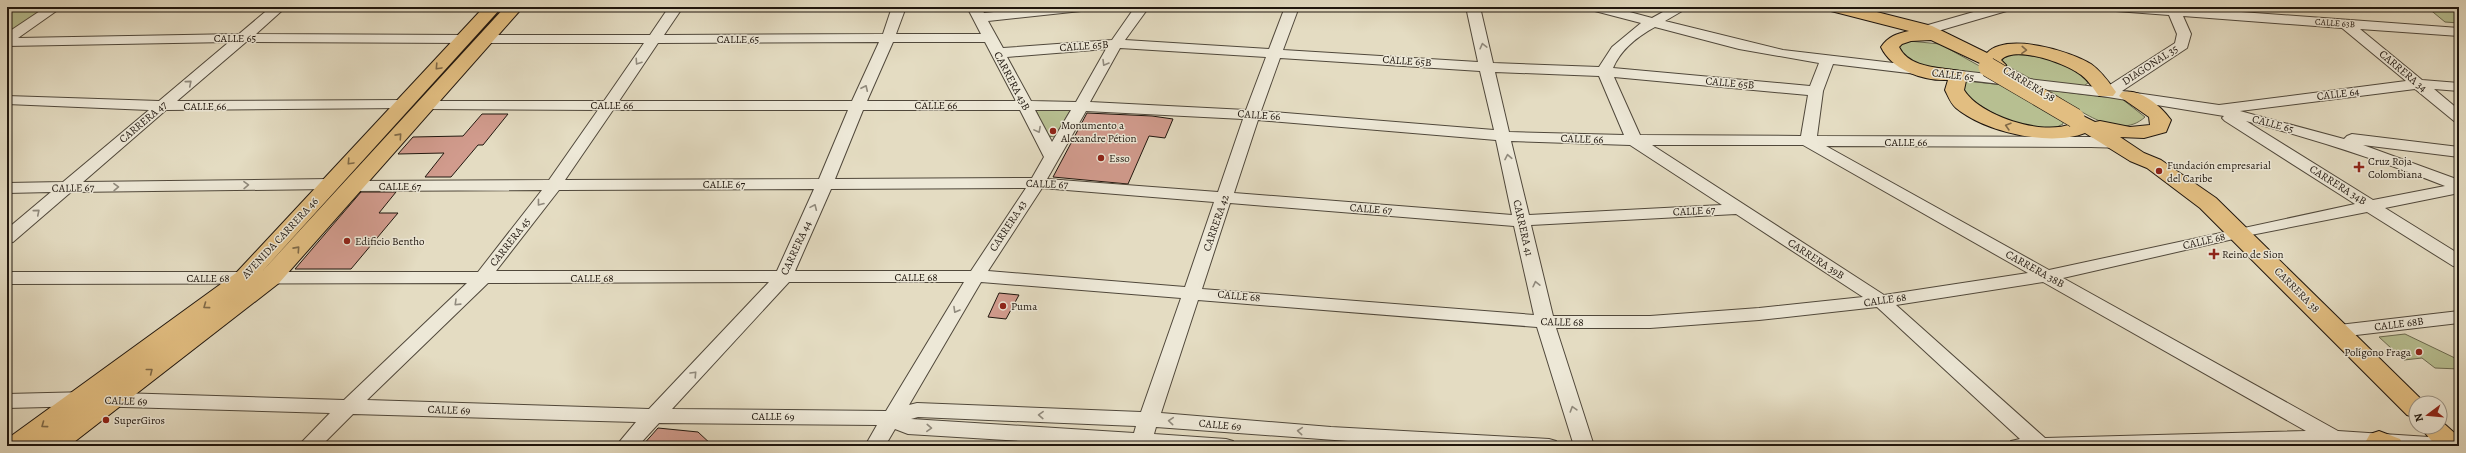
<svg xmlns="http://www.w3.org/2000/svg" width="2466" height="453" font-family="Alegreya,serif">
<rect width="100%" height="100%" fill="#e4dcc2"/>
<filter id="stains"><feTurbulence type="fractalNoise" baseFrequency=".005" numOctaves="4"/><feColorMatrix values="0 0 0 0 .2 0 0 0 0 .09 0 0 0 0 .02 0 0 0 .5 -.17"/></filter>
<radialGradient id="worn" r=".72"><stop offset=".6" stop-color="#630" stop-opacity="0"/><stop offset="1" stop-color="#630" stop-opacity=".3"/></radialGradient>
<path fill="#b7bf91" stroke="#6b6a50" d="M7,7H52L7,38Z
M2428,8L2459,11V23L2445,22Z
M1909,41L1940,44L2001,78L1941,71L1907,60L1898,48L1901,44Z
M2019,54C2039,56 2077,63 2089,82L2084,86L2035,81L2000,62L1999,57Z
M1966,81L2014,86L2063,117V124C2040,139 1975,111 1963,88Z
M2048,90L2122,99L2145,117C2117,143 2074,106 2048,90Z
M1035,108L1071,109L1055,137L1047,136Z
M2405,334L2457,359L2459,361V369L2435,368L2422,358L2404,360L2379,337Z"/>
<path fill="#d19b8d" stroke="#1f160e" d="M1087,113L1152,116L1173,119L1165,138L1149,136L1128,184L1053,177Z
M482,114H508L483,145H478L451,177H425L444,153L398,154L413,137L463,136Z
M361,192H396L379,213H398L351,269H295Z
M999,293L1019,295L1006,319L988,317Z
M658,428L698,432L713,446H642Z"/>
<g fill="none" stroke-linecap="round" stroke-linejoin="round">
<defs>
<path id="minor" d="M46,7H62L18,38L239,34L271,7H286L256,34L464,35L471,39L464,43L246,42L177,101L404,100L411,104L404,108L166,110L83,182L330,179L336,181L338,184L336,187L330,189L71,192L13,242L7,243V229L51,192L7,193V183L63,182L149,110L7,104V96L159,101L229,42L7,46V33Z
M669,7H683L664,35L883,34L892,7H906L896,34H981L967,7H981L984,13L1044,7H1088L1081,11L988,21L1003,48L1112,40L1135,7H1149L1125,40L1269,49L1285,7H1299L1283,50L1478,62L1466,7H1480L1493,63L1599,67L1612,47L1641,23L1591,10L1589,7H1611L1652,18L1672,7H1689L1665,21L1783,50L2105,88L2175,43L2177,34L2169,15L2116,11L2109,7H2174L2459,28V36L2360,29L2422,80L2459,83V91L2434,89L2459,110V123L2454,121L2415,89L2240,111L2344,139L2347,136L2352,134L2459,147V157L2363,145L2459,180V193L2385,208L2459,254V267L2453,266L2367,212L2251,235L2063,278L2338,431L2459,439V446H2008L2011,441L2020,439L1877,307L1759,320L1650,328H1556L1594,446H1574L1537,327L1198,300L1161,413L1331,427L1549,439L1556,441L1559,446H1416L1156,427L1154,434L1226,439L1233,441L1236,446H1103L908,434L895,429L885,446H865L877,425L659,423L638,446H616L636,422L353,414L321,446H298L330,413L88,406L7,408V394L88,392L344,400L467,283L7,284V272H478L542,190L354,191L348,189L346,186L348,183L354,181L549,180L598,110L427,109L420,105L427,101H604L644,43H486L479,39L486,35H650ZM2183,16L2342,28L2406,81L2219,105L2122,91L2187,48L2191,34ZM1655,27L1739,49L1819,63L1810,86L1613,68C1621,49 1637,37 1655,27ZM879,42L852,101H619L658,43ZM893,42H985L1016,101H867ZM1120,48L1266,57L1246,110L1090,102ZM1106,49L1076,102L1031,101L1007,57ZM1280,58L1480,71L1494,130L1261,111ZM1833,64L2108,97L2224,116L2222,118L2225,121L2355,204L2049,270L1826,146L2091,147L2124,148L2126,145L2124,142L2091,137L1817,136L1823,91ZM1495,72L1599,76L1624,135L1509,132ZM1614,77L1808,95L1801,136L1640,135ZM613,110H848L819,179L565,180ZM863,110H1020L1044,157L1032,178L835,179ZM1035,110H1071L1052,142ZM1086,111L1243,119L1218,192L1047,179ZM1258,120L1496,140L1512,215L1234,193ZM2246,121C2314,139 2379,160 2445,186L2373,200ZM1511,141L1630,145L1722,205L1529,215ZM1652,145H1803L2028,273L1884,295ZM1026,188L971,271H795L831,189ZM1042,188L1214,202L1185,287L988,271ZM814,189L777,271H496L559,190ZM1230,203L1514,226L1534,315L1202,289ZM1736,214L1863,297L1759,308L1650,316H1553L1531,225ZM769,282L649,409L367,400L488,283ZM789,282H964L886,411L672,409ZM981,282L1181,298L1141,412L917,403L909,405ZM2043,282L2306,431L2045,438L1896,305ZM918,417L1136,426L1134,433L911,419Z
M1991,7H2012L2010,10L1931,33H1921L1919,30L1921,27Z
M2459,311V323L2339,337L2332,335L2330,331L2332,327L2339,325Z"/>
<path id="major" d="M484,7H502L258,276L505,7H523L279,283L69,446H38L40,442L35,446H7V439L236,273Z
M1828,7H1857L1932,26L1987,53C2007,32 2070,51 2091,64C2101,71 2109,82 2116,92L2113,96H2099C2093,88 2087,78 2078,73C2064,63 2015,45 2001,60L2006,65L2004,69L1997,71L1931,40L1911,41L1902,44L1899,47C1910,70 1945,67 1965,72L1967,76L1964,90C1980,116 2042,136 2071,124L2065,118L2068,114L2075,112L2095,122L2100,121L2130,127L2150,125L2149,117L2119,96L2122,92C2140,88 2161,106 2171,120L2166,132L2144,138L2120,137L2144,153L2161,160L2216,198L2425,403H2416V418L2407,415L2200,208L2147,168L2130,161L2085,133C2050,147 1985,132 1956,108C1951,104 1948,96 1945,90L1948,80C1923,81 1892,70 1881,47C1889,36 1896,34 1909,31L1831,11Z
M2440,420L2459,437V446H2436L2420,427H2440Z
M2379,431L2400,439L2404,446H2369L2366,441L2370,434Z"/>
</defs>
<use href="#minor" stroke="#50483b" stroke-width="2"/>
<use href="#major" stroke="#1f160e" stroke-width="2"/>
<use href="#minor" fill="#ede8d7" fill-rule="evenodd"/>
<use href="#major" fill="#e2be81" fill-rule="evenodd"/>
<defs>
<path id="major-bridge" d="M1988,67L2075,118"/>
</defs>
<use href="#major-bridge" stroke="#1f160e" stroke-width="20" stroke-linecap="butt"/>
<use href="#major-bridge" stroke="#e2be81" stroke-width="19"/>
</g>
<defs><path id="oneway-chevron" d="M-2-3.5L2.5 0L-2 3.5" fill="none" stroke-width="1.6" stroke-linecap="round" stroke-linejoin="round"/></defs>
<g stroke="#908a7d">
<use href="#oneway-chevron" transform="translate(1483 46) rotate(-104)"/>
<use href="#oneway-chevron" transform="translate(638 62) rotate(124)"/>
<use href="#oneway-chevron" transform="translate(1105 63) rotate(121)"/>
<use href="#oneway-chevron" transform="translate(189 83) rotate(-40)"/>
<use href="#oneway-chevron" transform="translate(865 88) rotate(-65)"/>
<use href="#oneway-chevron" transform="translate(1038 130) rotate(62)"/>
<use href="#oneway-chevron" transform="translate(1508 157) rotate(-101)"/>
<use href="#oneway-chevron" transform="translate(246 185) rotate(-1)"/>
<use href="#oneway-chevron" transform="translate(116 187) rotate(-1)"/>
<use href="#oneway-chevron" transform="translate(540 203) rotate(128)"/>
<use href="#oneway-chevron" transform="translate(814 207) rotate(-66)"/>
<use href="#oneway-chevron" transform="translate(37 212) rotate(-40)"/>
<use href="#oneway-chevron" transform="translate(1536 284) rotate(-103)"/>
<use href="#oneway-chevron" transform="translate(457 303) rotate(136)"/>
<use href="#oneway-chevron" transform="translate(956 310) rotate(120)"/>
<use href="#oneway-chevron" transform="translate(694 374) rotate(-47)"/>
<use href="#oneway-chevron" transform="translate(1573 409) rotate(-107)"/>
<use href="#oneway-chevron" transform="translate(1041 415) rotate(-178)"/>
<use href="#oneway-chevron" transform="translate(1171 421) rotate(-175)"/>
<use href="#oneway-chevron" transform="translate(929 428) rotate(3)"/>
<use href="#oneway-chevron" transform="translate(1300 431) rotate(-175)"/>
</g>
<g stroke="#806a48">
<use href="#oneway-chevron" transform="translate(2024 50) rotate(3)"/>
<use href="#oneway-chevron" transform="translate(438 67) rotate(133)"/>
<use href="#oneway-chevron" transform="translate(2008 126) rotate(-164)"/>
<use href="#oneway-chevron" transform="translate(399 136) rotate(-48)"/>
<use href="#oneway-chevron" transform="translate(350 162) rotate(133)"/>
<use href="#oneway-chevron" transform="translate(297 249) rotate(-48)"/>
<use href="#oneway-chevron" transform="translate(206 306) rotate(144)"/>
<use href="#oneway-chevron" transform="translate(150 371) rotate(-38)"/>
<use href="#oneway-chevron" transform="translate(44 425) rotate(144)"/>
</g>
<g fill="#8f2418" stroke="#ede8d7" stroke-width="1.5">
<circle cx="1053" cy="131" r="4"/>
<circle cx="1101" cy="158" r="4"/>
<path d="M2357 161h4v4h4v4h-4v4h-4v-4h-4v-4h4z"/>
<circle cx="2159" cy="171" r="4"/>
<circle cx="347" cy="241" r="4"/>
<path d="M2212 248h4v4h4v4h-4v4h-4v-4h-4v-4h4z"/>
<circle cx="1003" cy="306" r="4"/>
<circle cx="2419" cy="352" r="4"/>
<circle cx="106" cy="420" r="4"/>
</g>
<g text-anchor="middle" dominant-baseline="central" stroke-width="3" stroke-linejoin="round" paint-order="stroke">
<g font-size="9" fill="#1f160e" stroke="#ede8d7">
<text transform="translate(2335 23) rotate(4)">CALLE 63B</text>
</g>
<g font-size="11" fill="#1f160e" stroke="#ede8d7">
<text x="235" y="38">CALLE 65</text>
<text x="738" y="39">CALLE 65</text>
<text transform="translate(1084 46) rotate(-4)">CALLE 65B</text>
<text transform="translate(1407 61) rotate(4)">CALLE 65B</text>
<text transform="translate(2150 65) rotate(-33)">DIAGONAL 35</text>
<text transform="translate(2403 71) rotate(40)">CARRERA 34</text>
<text transform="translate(1953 75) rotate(7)">CALLE 65</text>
<text transform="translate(1012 81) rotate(62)">CARRERA 43B</text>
<text transform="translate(1730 83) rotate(5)">CALLE 65B</text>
<text transform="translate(2029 84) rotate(31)">CARRERA 38</text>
<text transform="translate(2338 94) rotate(-7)">CALLE 64</text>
<text x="612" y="105">CALLE 66</text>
<text x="936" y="105">CALLE 66</text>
<text x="205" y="106">CALLE 66</text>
<text transform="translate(1259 115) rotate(4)">CALLE 66</text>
<text transform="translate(143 122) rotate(-40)">CARRERA 47</text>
<text transform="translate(2273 124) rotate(15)">CALLE 65</text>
<text transform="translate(1582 139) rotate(2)">CALLE 66</text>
<text x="1906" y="142">CALLE 66</text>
<text x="724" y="184">CALLE 67</text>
<text transform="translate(1047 184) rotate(2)">CALLE 67</text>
<text transform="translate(2338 185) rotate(32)">CARRERA 34B</text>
<text x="400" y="186">CALLE 67</text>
<text transform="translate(73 188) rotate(-1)">CALLE 67</text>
<text transform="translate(1371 209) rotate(4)">CALLE 67</text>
<text transform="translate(1694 211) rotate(-3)">CALLE 67</text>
<text transform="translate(1216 223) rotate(-71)">CARRERA 42</text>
<text transform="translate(1008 226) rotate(-57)">CARRERA 43</text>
<text transform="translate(1523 228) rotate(77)">CARRERA 41</text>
<text transform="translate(280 238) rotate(-47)">AVENIDA CARRERA 46</text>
<text transform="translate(2204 241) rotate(-13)">CALLE 68</text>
<text transform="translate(510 242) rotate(-52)">CARRERA 45</text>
<text transform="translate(796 248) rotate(-65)">CARRERA 44</text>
<text transform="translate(1816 259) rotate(33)">CARRERA 39B</text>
<text transform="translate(2035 269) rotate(29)">CARRERA 38B</text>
<text x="916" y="277">CALLE 68</text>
<text x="208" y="278">CALLE 68</text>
<text x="592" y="278">CALLE 68</text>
<text transform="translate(2297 290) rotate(45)">CARRERA 38</text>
<text transform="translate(1239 296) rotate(5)">CALLE 68</text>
<text transform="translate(1885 300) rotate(-8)">CALLE 68</text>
<text transform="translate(1562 322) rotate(1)">CALLE 68</text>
<text transform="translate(2399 324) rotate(-7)">CALLE 68B</text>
<text transform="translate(126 401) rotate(2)">CALLE 69</text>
<text transform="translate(449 410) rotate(2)">CALLE 69</text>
<text x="773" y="416">CALLE 69</text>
<text transform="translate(1220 425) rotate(5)">CALLE 69</text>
</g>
<g font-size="11" fill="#1f160e" stroke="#ede8d7" text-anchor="start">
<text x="1061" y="125">Monumento a<tspan x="1061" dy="13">Alexandre Pétion</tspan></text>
<text x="1109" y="158">Esso</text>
<text x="2368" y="161">Cruz Roja<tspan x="2368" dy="13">Colombiana</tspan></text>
<text x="2167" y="165">Fundación empresarial<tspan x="2167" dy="13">del Caribe</tspan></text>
<text x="355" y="241">Edificio Bentho</text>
<text x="2222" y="254">Reino de Sion</text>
<text x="1011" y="306">Puma</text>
<text x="2411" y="352" text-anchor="end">Polígono Fraga</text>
<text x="114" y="420">SuperGiros</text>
</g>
</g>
<rect width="2466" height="453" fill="none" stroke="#e4dcc2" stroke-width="24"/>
<rect x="8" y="8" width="2450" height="437" fill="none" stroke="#1f160e" stroke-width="2"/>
<rect x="12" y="12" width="2442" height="429" fill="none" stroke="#1f160e"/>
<g transform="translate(2428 415) rotate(254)"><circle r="19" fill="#ede8d7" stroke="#9b9487"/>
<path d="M0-3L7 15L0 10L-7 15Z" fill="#8f2418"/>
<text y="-6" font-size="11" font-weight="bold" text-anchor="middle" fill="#1f160e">N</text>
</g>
<rect width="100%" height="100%" filter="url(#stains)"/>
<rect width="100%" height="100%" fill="url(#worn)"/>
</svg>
